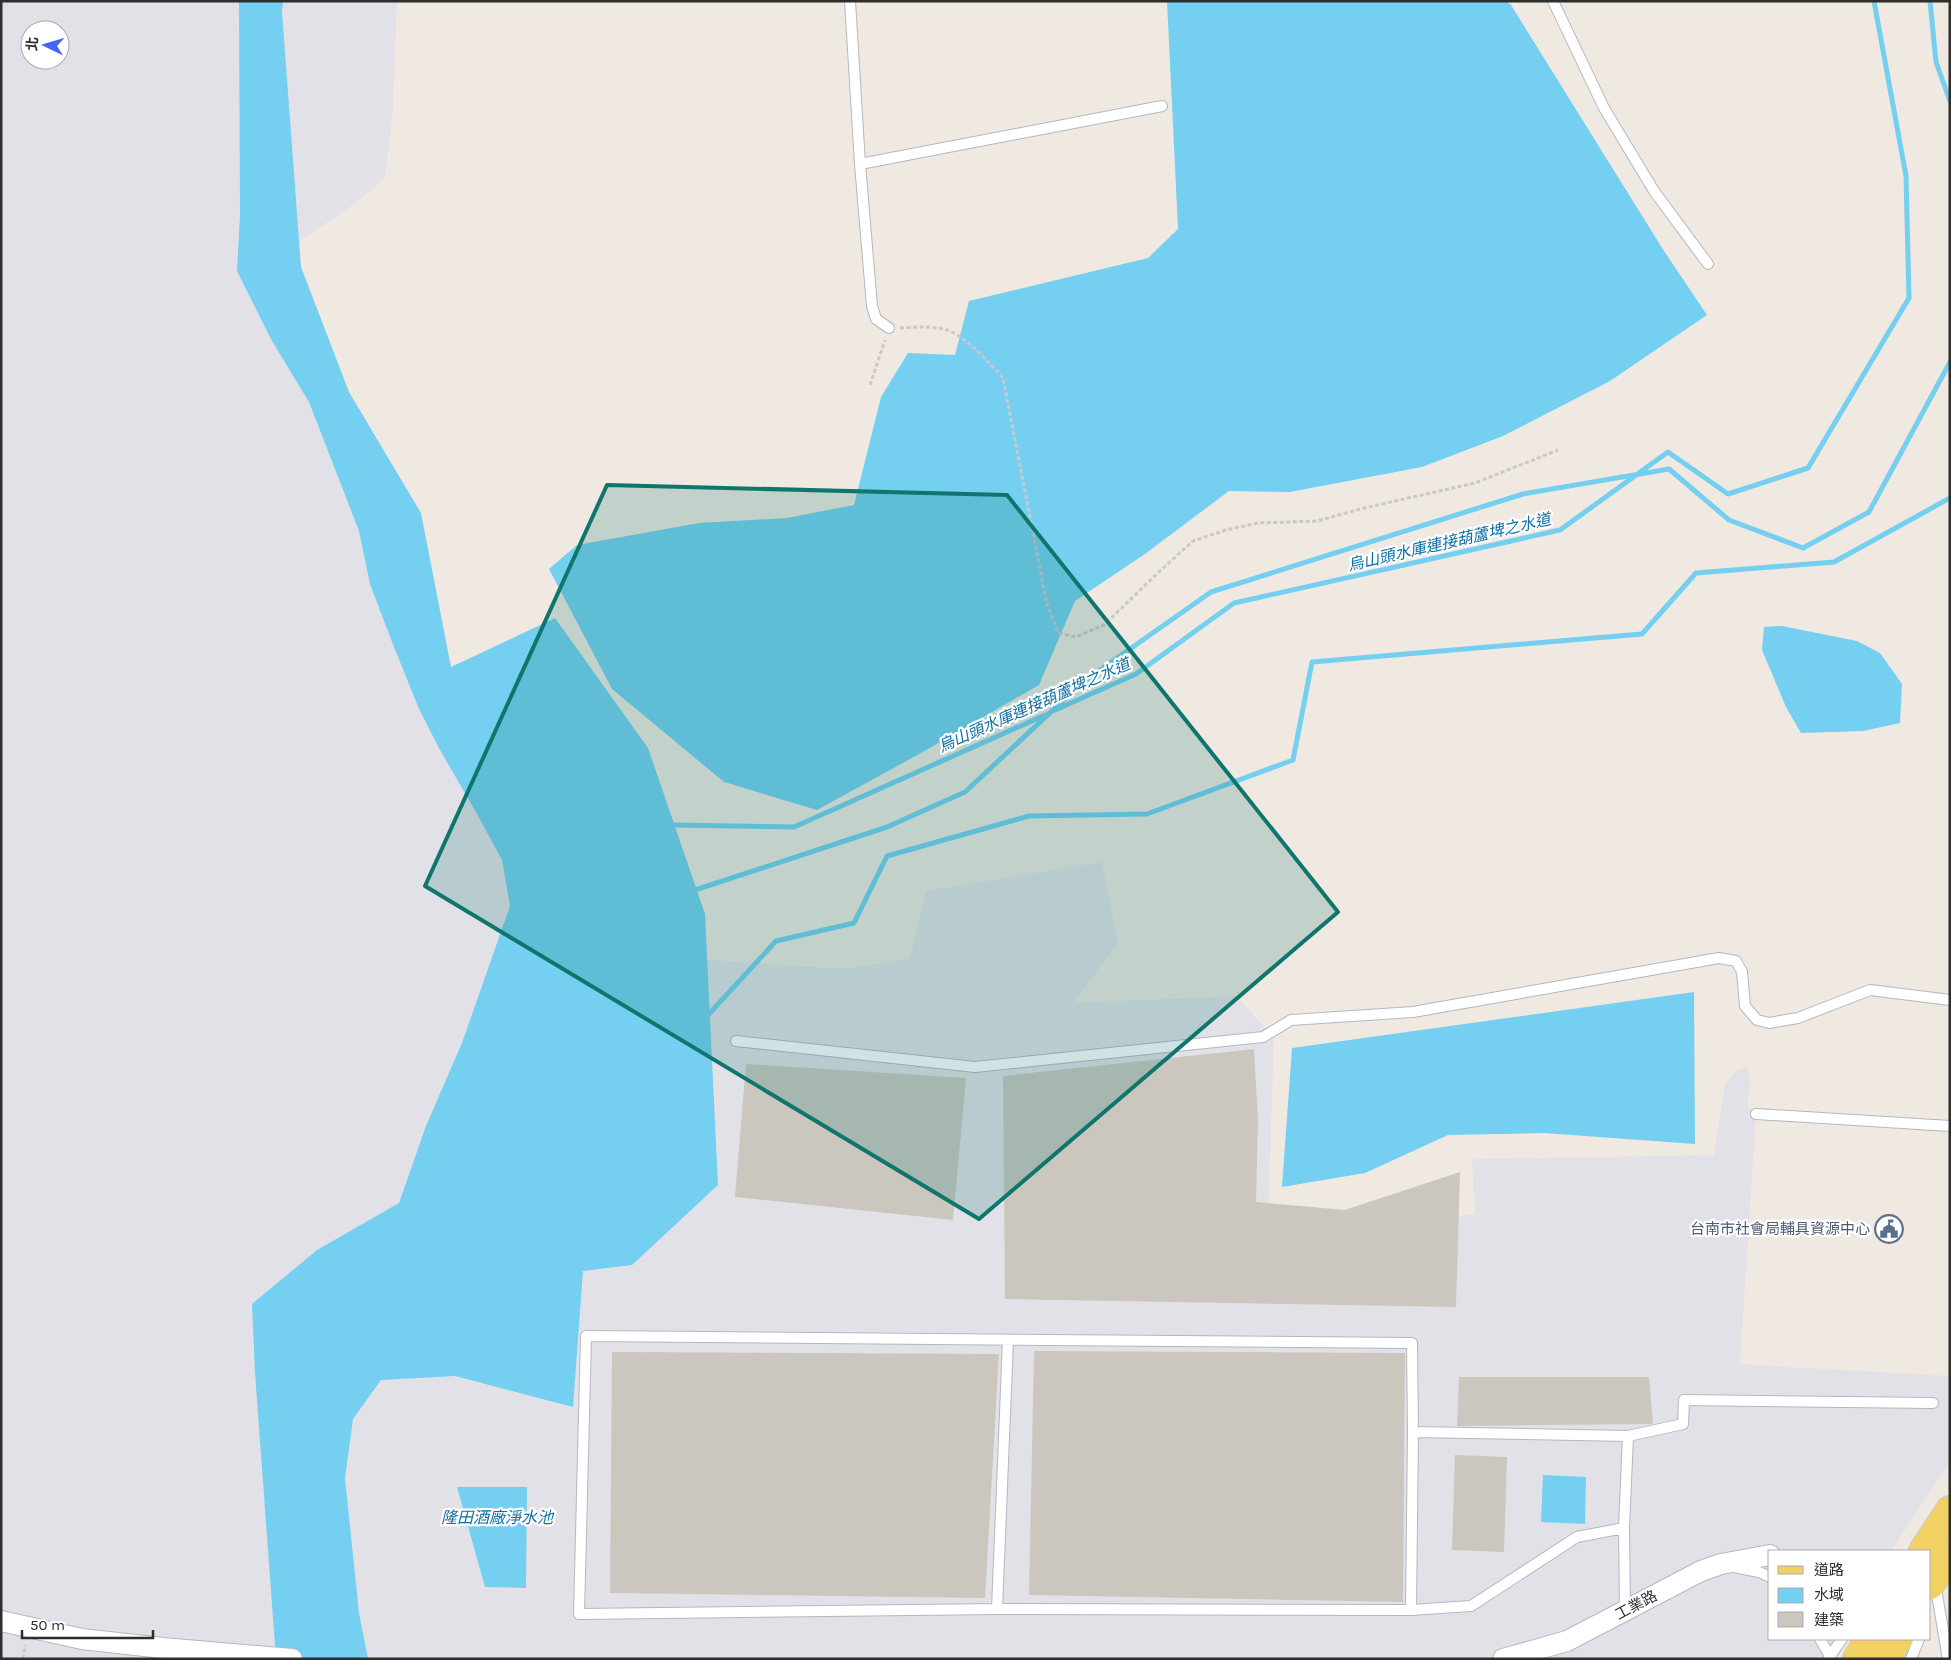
<svg xmlns="http://www.w3.org/2000/svg" width="1951" height="1660" font-family="Karla,'Noto Sans TC',sans-serif">
<rect width="100%" height="100%" fill="#efe9e1"/>
<path fill="#e3e1e8" fill-rule="evenodd" d="M1,1H397L393,109L385,178L353,205L271,260L554,949L842,969L910,959L926,891L1102,862L1118,943L1073,1003L1236,996L1274,1037L1268,1221L1377,1229L1475,1214L1472,1159L1714,1155L1725,1084L1737,1070L1748,1066L1750,1086L1747,1105L1756,1114L1740,1364L1950,1376V1462L1891,1551H1770V1639H1834L1821,1659H1ZM30,30H60V60H30Z"/>
<path fill="#75cff0" d="M239,1H283L282,12L301,267L349,392L421,513L451,667L555,618L648,748L705,914L718,1185L632,1265L583,1271L573,1407L455,1376L381,1380L353,1419L345,1478L359,1613L368,1659H276L255,1373L252,1304L317,1250L399,1203L426,1126L462,1043L510,906L502,860L477,814L440,750L419,709L392,642L370,584L359,531L309,402L272,341L237,271L240,215Z
M1167,1H1506L1511,5L1664,251L1707,315L1610,381L1503,436L1422,467L1290,492L1229,491L1145,554L1075,601L1039,685L921,753L817,810L724,782L612,689L549,569L577,545L699,523L787,518L854,505L881,397L908,353L955,355L969,301L1148,258L1178,229Z
M1782,626L1857,641L1880,653L1902,684L1900,723L1863,731L1801,733L1786,707L1762,650L1764,627Z
M1694,992L1695,1144L1544,1133L1448,1135L1365,1173L1282,1187L1292,1048Z
M1543,1475L1586,1477L1585,1524L1541,1522Z
M457,1487H527L526,1588L485,1587Z"/>
<g fill="none" stroke-linecap="round" stroke-linejoin="round">
<path stroke="#75cff0" stroke-width="5" d="M1930,1L1936,62L1950,101
M1055,710L1136,674L1234,603L1560,530L1668,452L1728,494L1808,468L1909,298L1906,176L1874,1
M674,825L794,827L1045,715
M692,891L887,827L965,792L1083,682L1211,592L1523,494L1669,469L1729,520L1803,548L1869,512L1950,362
M709,1014L776,941L854,923L887,856L1029,816L1147,814L1293,760L1312,662L1642,634L1696,573L1834,562L1950,498"/>
</g>
<path fill="#cbc7bf" d="M1254,1049L1258,1121L1256,1202L1345,1210L1460,1172L1456,1307L1005,1299L1003,1076Z
M746,1064L966,1078L953,1220L735,1197Z
M1034,1351L1405,1353L1403,1602L1029,1595Z
M612,1352L999,1354L985,1598L610,1593Z
M1459,1377H1649L1653,1424L1457,1426Z
M1455,1455L1507,1457L1504,1552L1452,1550Z"/>
<g fill="none" stroke-linecap="round" stroke-linejoin="round">
<defs>
<path id="lane" d="M850,1L860,164L872,306L876,319L889,328
M1553,1L1604,108L1654,191L1708,264
M860,164L1162,106
M736,1041L975,1067L1263,1037L1291,1020L1413,1012L1719,958L1736,961L1742,972L1745,1006L1757,1020L1769,1023L1798,1018L1870,990L1950,1000
M1756,1114L1950,1126
M1413,1432L1628,1436L1683,1424L1684,1400L1933,1403
M1624,1528L1628,1436
M1734,1567L1759,1572L1770,1577
M1935,1583L1948,1659
M997,1609L1008,1340
M1411,1610L1413,1432L1412,1343L586,1336L579,1614L997,1609L1411,1610L1471,1606L1577,1537L1624,1528L1625,1611
M1820,1639L1830,1656
M1828,1659L1842,1639
M1911,1659L1919,1639"/>
<path id="street" d="M1,1621L82,1639L163,1648L292,1659
M1503,1659L1567,1641L1701,1571L1721,1564L1770,1555"/>
<path id="primary" d="M1923,1551L1950,1510
M1930,1585L1950,1556
M1857,1659L1869,1639
M1886,1659L1898,1639"/>
</defs>
<use href="#lane" stroke="#b4b7c1" stroke-width="12"/>
<use href="#street" stroke="#b4b7c1" stroke-width="22"/>
<use href="#primary" stroke="#c9c9c9" stroke-width="30"/>
<path stroke="#c9c9c9" stroke-width="3" stroke-dasharray="4 2.5" stroke-linecap="butt" d="M900,328C916,327 932,326 947,330C966,336 990,364 1003,378L1046,600L1058,633L1076,637L1104,625L1161,570L1193,541L1226,530L1258,523L1317,521L1364,508L1475,483L1558,450
M870,385L885,340
M23,1659L25,1645"/>
<use href="#lane" stroke="#fff" stroke-width="10"/>
<use href="#street" stroke="#fff" stroke-width="20"/>
<use href="#primary" stroke="#f2d163" stroke-width="28"/>
</g>
<path fill="#0f766e" fill-opacity="0.2" stroke="#0f766e" stroke-width="4" stroke-linejoin="round" d="M607,485L1007,495L1338,912L979,1219L425,886Z"/>
<defs>
<symbol id="civic-ring" viewBox="-11 -11 22 22"><circle r="9.5" fill="#fff" stroke="#5c6f8a" stroke-width="1.5"/><path d="M-.6-6.5H3V-4.5H.6V-3L4-1V1h2V6H-6V1h2V-1L-.6-3ZM-1.2 2.5V6h2.4V2.5Z" fill="#5c6f8a"/></symbol>
</defs>
<g fill-rule="evenodd">
<use href="#civic-ring" x="1873" y="1213" width="32" height="32"/>
</g>
<g text-anchor="middle" dominant-baseline="central" stroke-width="4.5" stroke-linejoin="round" paint-order="stroke">
<g font-size="15" fill="#4e5e75" stroke="#fff" text-anchor="end">
<text x="1870" y="1229">台南市社會局輔具資源中心</text>
</g>
<g font-size="15" fill="#2e2e2e" stroke="#fff">
<text transform="translate(1636 1605) rotate(-28)">工業路</text>
</g>
<g font-size="16" font-style="italic" fill="#0d6fa3" stroke="#fff">
<text transform="translate(1449 542) rotate(-13)">烏山頭水庫連接葫蘆埤之水道</text>
<text transform="translate(1034 705) rotate(-24)">烏山頭水庫連接葫蘆埤之水道</text>
<text x="497" y="1517">隆田酒廠淨水池</text>
</g>
</g>
<rect width="1951" height="1660" fill="none" stroke="#2e2e2e" stroke-width="5"/>
<rect x="1768" y="1550" width="162" height="90" fill="#ffffff" stroke="#ababab"/>
<rect x="1778" y="1566" width="25" height="8" fill="#f2d163" stroke="#ababab"/>
<text x="1814" y="1575" font-size="15" fill="#2e2e2e">道路</text>
<rect x="1778" y="1588" width="25" height="15" fill="#75cff0" stroke="#ababab"/>
<text x="1814" y="1600" font-size="15" fill="#2e2e2e">水域</text>
<rect x="1778" y="1612" width="25" height="15" fill="#cbc7bf" stroke="#ababab"/>
<text x="1814" y="1625" font-size="15" fill="#2e2e2e">建築</text>
<g transform="translate(45 45) rotate(275)"><circle r="24" fill="#ffffff" stroke="#ababab"/>
<path d="M0-4L9 19L0 12L-9 19Z" fill="#4264fb"/>
<text y="-8" font-size="14" font-weight="bold" text-anchor="middle" fill="#2e2e2e">北</text>
</g>
<path d="M22 1630v8h131v-8" fill="none" stroke="#2e2e2e" stroke-width="2.5"/>
<text x="30" y="1630" font-size="15" fill="#2e2e2e" stroke="#ffffff" stroke-width="4" paint-order="stroke">50 m</text>
</svg>
